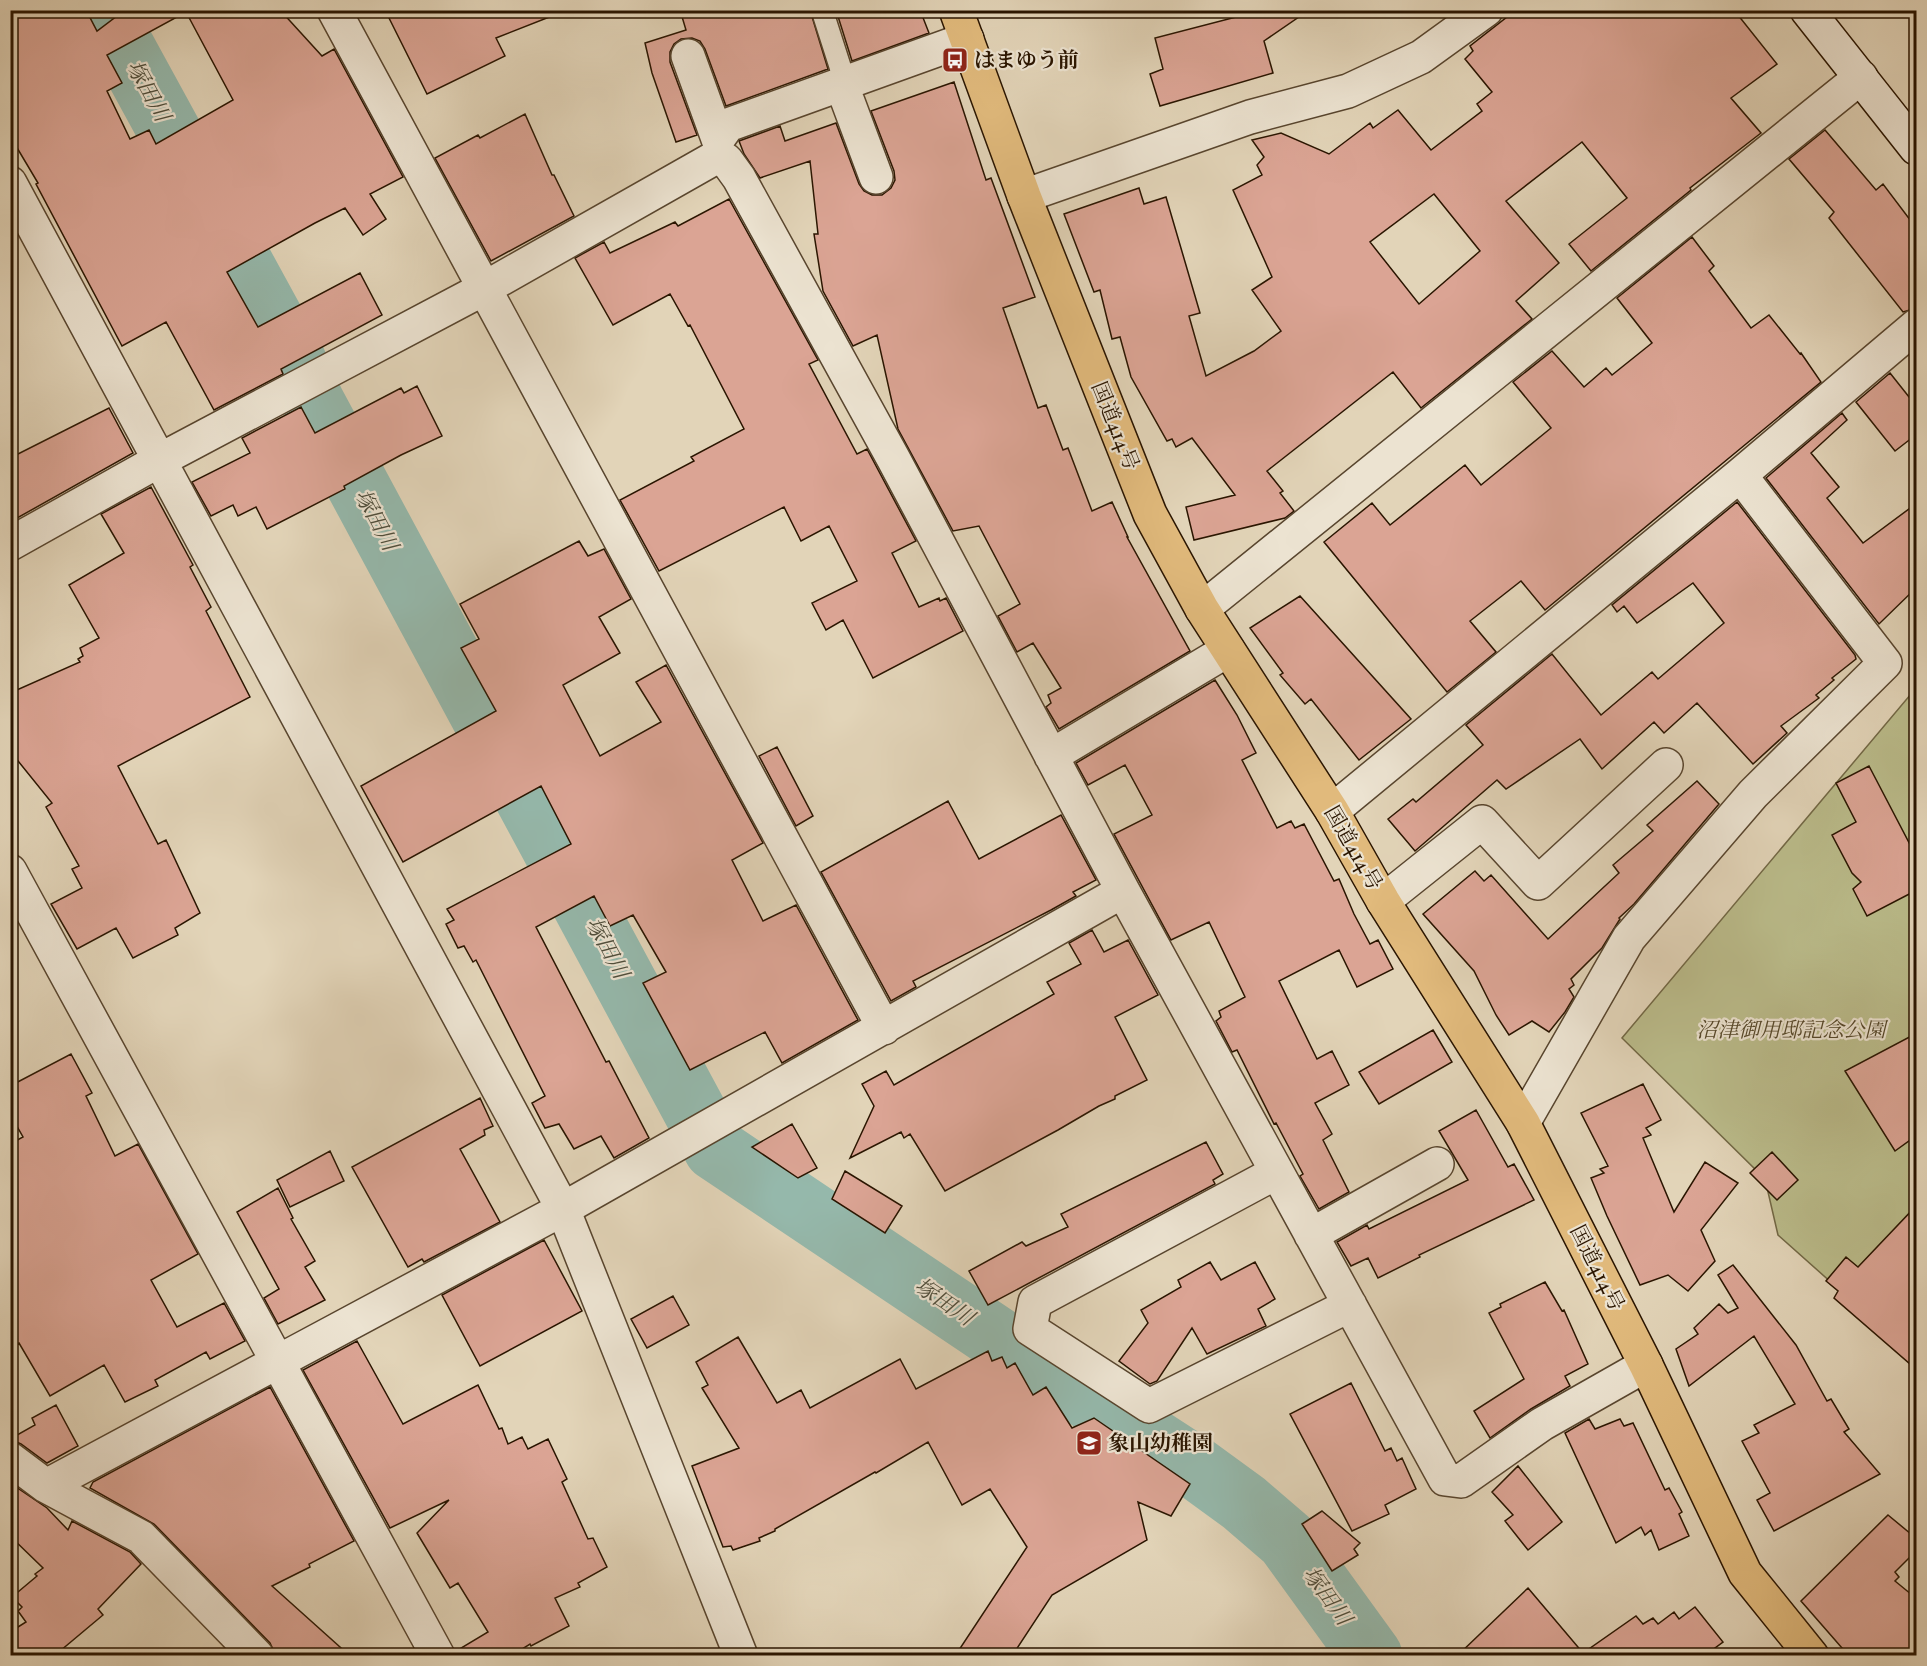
<svg xmlns="http://www.w3.org/2000/svg" width="1927" height="1666" font-family="'IM FELL Double Pica','Noto Serif JP',serif">
<rect width="100%" height="100%" fill="#e2d4b8"/>
<filter id="stains"><feTurbulence type="fractalNoise" baseFrequency=".00333" numOctaves="4"/><feColorMatrix values="0 0 0 0 .2 0 0 0 0 .09 0 0 0 0 .02 0 0 0 .5 -.17"/></filter>
<radialGradient id="worn" r=".72"><stop offset=".6" stop-color="#630" stop-opacity="0"/><stop offset="1" stop-color="#630" stop-opacity=".3"/></radialGradient>
<path fill="#babb8a" stroke="#726845" stroke-width="1.5" d="M1916,688V1358L1778,1235L1765,1179L1622,1038Z"/>
<g fill="none" stroke-linecap="round" stroke-linejoin="round">
<path stroke="#95b8ab" stroke-width="63" d="M103,10L294,359L313,402L715,1149L1025,1357L1196,1468L1244,1503L1287,1540L1371,1656"/>
</g>
<path fill="#dba494" stroke="#2a1500" stroke-width="1.5" fill-rule="evenodd" d="M10,10H86L97,31L125,10H280L322,56L334,49L403,177L370,194L386,219L363,235L345,208L315,223L227,272L258,327L360,273L382,315L281,369L283,374L214,410L166,322L122,346L36,184L38,183L10,136ZM186,12L233,100L156,144L149,130L130,139L107,91L122,83L107,55Z
M385,10H561L562,12L496,38L505,56L427,94Z
M680,10H810L828,69L726,106L705,49L700,41L692,38L681,39L674,44L670,52V62L697,135L676,142L652,73L645,43L686,30Z
M836,10H920L929,33L852,61Z
M1263,10H1309L1264,41L1273,73L1160,106L1150,74L1163,69L1155,38Z
M1516,10H1734L1777,64L1731,98L1761,133L1690,188L1691,190L1591,271L1569,244L1627,198L1582,142L1506,201L1559,263L1516,301L1532,319L1421,408L1393,372L1267,471L1283,491L1280,493L1294,511L1285,518L1194,540L1186,507L1235,495L1192,438L1176,447L1172,439L1167,441L1131,377L1120,337L1112,339L1100,290L1094,292L1064,214L1139,188L1144,204L1166,197L1200,313L1189,316L1206,376L1254,351L1281,331L1252,290L1272,277L1233,190L1262,175L1257,165L1264,157L1252,140L1281,133L1329,154L1370,123L1373,128L1398,110L1431,150L1482,111L1477,104L1492,92L1465,59L1473,51L1470,46ZM1434,194L1480,251L1419,304L1370,242Z
M954,82L986,180L991,178L1035,297L1003,308L1038,408L1046,405L1063,450L1068,448L1092,511L1112,502L1128,537H1127L1190,651L1059,729L1046,707L1051,703L1048,695L1061,688L1033,643L1017,652L998,616L1020,604L979,526L953,531L898,429L877,335L853,346L823,291L814,234H818L810,161L760,178L744,154L739,141L780,126L785,141L836,123L859,184L864,191L872,195H882L891,188L895,180L894,171L871,111Z
M525,114L552,175H554L574,216L491,261L435,158L478,135L480,138Z
M1825,130L1876,190L1883,184L1917,229V308L1903,312L1829,218L1834,212L1789,159Z
M729,199L818,360L809,364L857,454L867,449L916,541L892,553L919,607L939,598L940,601L946,598L963,631L873,678L843,620L826,630L812,603L857,581L829,526L801,541L784,507L659,571L620,500L694,461L691,457L744,429L690,325L688,326L670,294L613,325L575,258L604,242L610,253L675,222L678,226Z
M1692,237L1714,266L1709,271L1751,328L1769,315L1800,354L1801,353L1821,382L1545,610L1521,581L1470,621L1496,652L1447,692L1324,542L1372,503L1390,525L1465,465L1481,485L1551,428L1513,382L1552,351L1584,387L1606,368L1612,375L1652,343L1617,298Z
M1890,373L1917,407V434L1895,451L1856,402Z
M417,386L442,436L401,455L344,486L345,489L267,529L256,507L238,516L233,505L211,516L192,482L250,453L242,438L301,407L315,433L401,388L404,393Z
M109,408L133,453L10,522V458Z
M1842,413L1847,420L1811,453L1839,487L1827,498L1863,543L1917,503V587L1879,624L1766,478Z
M151,487L193,565L190,567L211,607L206,611L250,697L118,766L158,844L166,840L200,913L175,928L178,935L133,958L116,928L77,949L51,904L82,888L72,869L79,866L46,807L52,803L10,751V693L80,662L78,659L83,656L80,648L99,638L69,585L124,553L101,514Z
M1737,502L1855,655L1856,659L1832,678L1834,680L1816,695L1819,698L1781,726L1787,733L1753,764L1697,703L1664,733L1654,722L1602,769L1580,739L1506,789L1497,780L1415,851L1388,819L1413,799L1416,802L1483,745L1466,725L1552,654L1601,715L1652,672L1658,679L1724,623L1693,583L1637,623L1624,606L1617,612L1612,605Z
M579,541L588,556L604,549L631,599L599,617L620,653L563,685L600,756L661,722L636,682L666,665L763,843L732,860L763,921L796,905L858,1020L782,1063L765,1032L690,1070L643,983L666,972L633,915L610,926L594,896L536,927L606,1062L609,1061L649,1138L614,1158L601,1136L574,1149L559,1124L545,1128L532,1103L545,1096L476,960L473,962L464,946L458,948L446,924L454,920L447,909L571,844L541,786L403,862L361,786L496,711L461,648L479,639L460,604Z
M1300,596L1411,719L1359,760L1311,699L1305,704L1280,675L1283,673L1250,628Z
M1215,680L1237,715L1256,753L1242,760L1277,828L1291,821L1295,828L1304,824L1334,881L1339,879L1354,914L1370,944L1378,940L1393,969L1357,987L1339,950L1279,981L1317,1059L1332,1051L1349,1085L1315,1103L1332,1134L1323,1140L1349,1192L1319,1209L1300,1176L1303,1174L1276,1123L1274,1124L1237,1050L1232,1052L1216,1021L1221,1017L1219,1011L1245,997L1209,922L1171,940L1114,834L1152,815L1125,765L1088,785L1076,763Z
M777,747L813,816L796,826L759,756Z
M1869,766L1917,858V890L1867,916L1853,889L1861,882L1852,873L1832,835L1856,822L1836,783Z
M1697,781L1719,804L1634,904L1619,918L1620,919L1602,948L1571,979L1574,985L1569,989L1574,997L1565,1012L1549,1032L1532,1021L1509,1035L1496,1015L1474,971L1423,914L1475,871L1484,881L1491,875L1548,939L1619,873L1613,865L1653,831L1647,825Z
M948,801L979,859L1061,815L1096,880L1073,892L1076,896L1051,910L913,981L916,987L891,1001L821,872Z
M1092,930L1104,952L1128,940L1158,995L1115,1017L1147,1080L1115,1096V1099L1099,1106L1058,1130L945,1191L910,1134L904,1138L901,1132L850,1158L874,1106L862,1084L886,1071L894,1085L1054,994L1047,982L1081,964L1069,943Z
M1433,1030L1452,1062L1379,1104L1359,1072Z
M1917,1033V1135L1895,1151L1845,1071Z
M71,1054L92,1093L86,1096L115,1156L138,1144L198,1254L151,1280L177,1327L224,1303L245,1341L210,1359L206,1352L155,1380L158,1386L125,1402L104,1365L50,1396L19,1343L10,1347V1144L23,1137L10,1114V1086Z
M1643,1084L1661,1120L1646,1128L1651,1135L1643,1138L1674,1212L1705,1162L1738,1183L1701,1230L1715,1261L1688,1291L1668,1275L1640,1285L1607,1216L1591,1178L1604,1173L1600,1169L1608,1166L1581,1113Z
M480,1098L493,1126L484,1130L485,1135L460,1149L500,1222L424,1262L422,1259L408,1267L352,1167Z
M1476,1110L1508,1167L1514,1164L1534,1200L1419,1255L1420,1257L1378,1278L1368,1258L1351,1266L1337,1242L1367,1225L1369,1229L1468,1180L1439,1131Z
M792,1124L817,1168L798,1178L752,1147Z
M1206,1142L1223,1174L1213,1180L1215,1184L988,1305L969,1271L1022,1242L1026,1246L1068,1227L1061,1214Z
M330,1151L344,1181L290,1207L277,1180Z
M1772,1152L1798,1180L1777,1200L1750,1173Z
M845,1171L902,1206L885,1233L832,1199Z
M278,1188L293,1218L291,1219L315,1261L305,1267L325,1300L278,1324L264,1298L279,1289L237,1212Z
M1917,1205V1370L1834,1298L1838,1291L1826,1281L1846,1257L1858,1267Z
M544,1240L582,1311L480,1366L442,1295Z
M1210,1262L1221,1280L1255,1262L1275,1299L1258,1309L1266,1326L1207,1354L1192,1328L1157,1381L1150,1384L1119,1361L1148,1323L1141,1310L1181,1287L1178,1280Z
M1733,1265L1796,1345L1827,1401L1831,1399L1849,1429L1844,1432L1880,1474L1774,1531L1757,1500L1770,1493L1742,1441L1759,1433L1754,1425L1795,1404L1754,1336L1689,1386L1676,1349L1698,1334L1694,1328L1719,1304L1728,1313L1738,1308L1718,1275Z
M1545,1282L1562,1311L1564,1310L1588,1364L1565,1376L1570,1386L1531,1409L1490,1438L1474,1411L1524,1379L1489,1313L1501,1307L1500,1304Z
M673,1296L689,1325L647,1348L631,1319Z
M738,1337L777,1403L801,1390L810,1408L900,1359L916,1389L988,1351L992,1361L1002,1357L1007,1368L1015,1363L1033,1395L1046,1387L1072,1428L1094,1418L1190,1484L1171,1516L1138,1502L1147,1540L1052,1595L1012,1656H955L1027,1547L990,1489L962,1505L928,1442L876,1473L875,1472L775,1529V1531L759,1538L760,1541L733,1550L731,1546L723,1547L692,1466L739,1448L702,1388L708,1385L696,1362Z
M357,1341L403,1424L478,1385L499,1429L502,1428L508,1444L522,1437L528,1449L548,1439L567,1479L562,1482L588,1539L593,1538L607,1567L578,1583L580,1587L555,1598L569,1626L531,1646L530,1644L511,1656H457L456,1651L488,1632L458,1583L450,1588L417,1533L449,1500L390,1528L303,1370Z
M1351,1383L1385,1451L1391,1448L1397,1461L1402,1458L1416,1489L1385,1505L1389,1514L1352,1531L1290,1414Z
M270,1387L354,1541L309,1564L310,1567L272,1586L350,1656H276L270,1643L154,1524L90,1488L93,1482Z
M56,1405L78,1446L47,1463L21,1444L14,1441L17,1435L35,1425L32,1418Z
M1589,1419L1595,1429L1620,1419L1624,1426L1633,1423L1665,1490L1669,1488L1682,1512L1679,1514L1689,1536L1659,1550L1651,1530L1645,1535L1641,1527L1616,1543L1565,1433Z
M1518,1466L1562,1522L1528,1550L1505,1521L1513,1515L1492,1492Z
M10,1483L47,1508L68,1530L72,1521L130,1552L141,1564L98,1609L103,1615L54,1656H10V1632L26,1622L18,1611L22,1607L12,1597L37,1576L35,1574L43,1568L10,1536Z
M1322,1511L1360,1543L1354,1549L1358,1555L1332,1571L1302,1524Z
M1888,1515L1917,1539V1550L1895,1572L1899,1577L1895,1581L1917,1599V1646L1908,1656H1849L1801,1601Z
M1528,1588L1583,1653L1636,1616L1643,1624L1653,1618L1658,1624L1674,1612L1679,1619L1695,1607L1723,1642L1704,1656H1457Z"/>
<g fill="none" stroke-linecap="round" stroke-linejoin="round">
<defs>
<path id="lane" d="M822,10L845,82"/>
<path id="street" d="M334,10L884,1028
M688,56L718,139L728,125L967,39
M841,83L876,177
M718,156L726,160L739,178L893,458L1123,891L1445,1479L1461,1481L1542,1424L1646,1365
M10,183L563,1209L741,1656
M1024,196L1250,117L1348,91L1421,57L1486,10
M10,544L160,460L485,288L718,156
M1202,609L1861,77
M1051,756L1228,650
M1332,811L1740,475L1916,326
M10,871L438,1656
M1383,901L1482,822L1538,883L1666,765
M1523,1123L1629,938L1753,794L1885,663L1740,475
M1277,1172L1035,1302L1030,1329L1149,1406L1350,1305
M1311,1235L1437,1164
M10,1459L46,1486L141,1537L257,1656
M46,1486L563,1209L1123,891"/>
<path id="secondary" d="M1807,10L1916,148"/>
<path id="highway" d="M956,10L1024,196L1150,514L1202,609L1332,811L1383,901L1523,1123L1646,1365L1745,1573L1812,1656"/>
</defs>
<use href="#lane" stroke="#58452e" stroke-width="24"/>
<use href="#street" stroke="#58452e" stroke-width="36"/>
<use href="#secondary" stroke="#2a1500" stroke-width="36"/>
<use href="#highway" stroke="#2a1500" stroke-width="36"/>
<use href="#lane" stroke="#ece3d1" stroke-width="21"/>
<use href="#street" stroke="#ece3d1" stroke-width="33"/>
<use href="#secondary" stroke="#ece3d1" stroke-width="33"/>
<use href="#highway" stroke="#e1ba7c" stroke-width="33"/>
</g>
<defs>
<symbol id="bus-square" viewBox="-11 -11 22 22"><rect x="-9" y="-9" width="18" height="18" rx="4" fill="#8f2418" stroke="#ece3d1"/><path d="M-5-6H5V4H4V6H2V4H-2V6H-4V4H-5ZM-3.5-4V0h7V-4ZM-3.5 1.2v1.5H-2V1.2ZM2 1.2v1.5H3.5V1.2Z" fill="#fff"/></symbol>
<symbol id="school-square" viewBox="-11 -11 22 22"><rect x="-9" y="-9" width="18" height="18" rx="4" fill="#8f2418" stroke="#ece3d1"/><path d="M0-5L7-2L0 1L-7-2ZM-4 1L0 2.5L4 1V4Q0 6-4 4Z" fill="#fff"/></symbol>
</defs>
<g fill-rule="evenodd">
<use href="#bus-square" x="940" y="45" width="30" height="30"/>
<use href="#school-square" x="1074" y="1428" width="30" height="30"/>
</g>
<g text-anchor="middle" dominant-baseline="central" stroke-width="4.5" stroke-linejoin="round" paint-order="stroke">
<g font-size="21" font-weight="bold" fill="#2a1500" stroke="#ece3d1" text-anchor="start">
<text x="974" y="60">はまゆう前</text>
<text x="1108" y="1443">象山幼稚園</text>
</g>
<g font-size="21" fill="#2a1500" stroke="#ece3d1">
<text transform="translate(1115 426) rotate(68)">国道414号</text>
<text transform="translate(1353 848) rotate(60)">国道414号</text>
<text transform="translate(1597 1268) rotate(63)">国道414号</text>
</g>
<g font-size="21" font-style="italic" fill="#554729" stroke="#ece3d1">
<text x="1791" y="1030">沼津御用邸記念公園</text>
</g>
<g font-size="22" font-style="italic" fill="#4f4e3c" stroke="#ece3d1">
<text transform="translate(148 91) rotate(61)">塚田川</text>
<text transform="translate(376 520) rotate(62)">塚田川</text>
<text transform="translate(607 948) rotate(62)">塚田川</text>
<text transform="translate(944 1302) rotate(34)">塚田川</text>
<text transform="translate(1327 1596) rotate(54)">塚田川</text>
</g>
</g>
<rect width="1927" height="1666" fill="none" stroke="#e2d4b8" stroke-width="36"/>
<rect x="12" y="12" width="1903" height="1642" fill="none" stroke="#2a1500" stroke-width="3"/>
<rect x="18" y="18" width="1891" height="1630" fill="none" stroke="#2a1500" stroke-width="1.5"/>
<rect width="100%" height="100%" filter="url(#stains)"/>
<rect width="100%" height="100%" fill="url(#worn)"/>
</svg>
